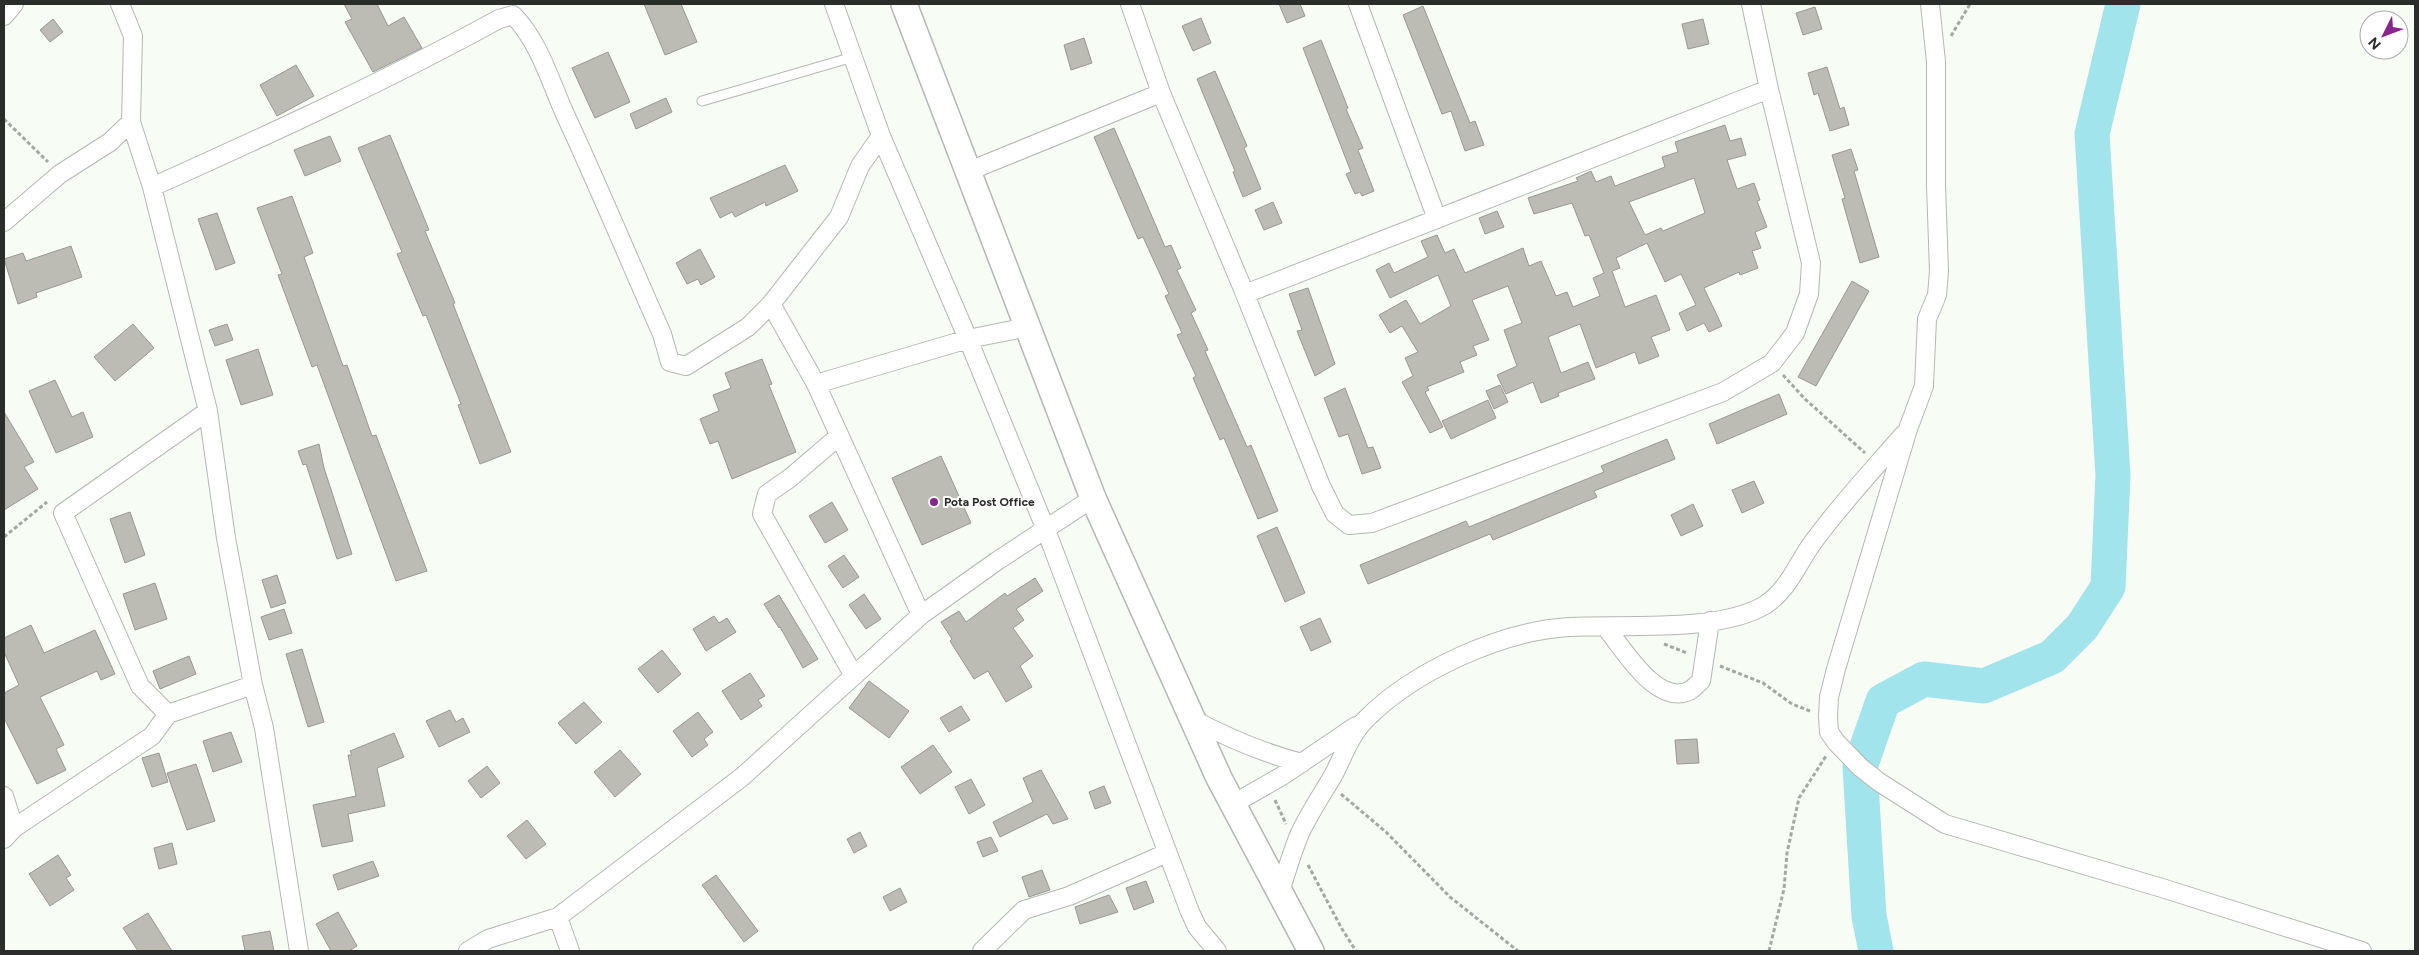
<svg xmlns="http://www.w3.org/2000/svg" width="2419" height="955" font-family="Figtree,sans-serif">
<rect width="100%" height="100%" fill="#f7fcf5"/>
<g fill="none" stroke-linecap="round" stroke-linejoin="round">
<path stroke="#a1e4ec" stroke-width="35" d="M1876,951L1869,916L1860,767L1883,701L1924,679L1984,686L2052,657L2082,627L2108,587L2113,475L2092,134L2123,4"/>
</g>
<path fill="#bcbbb4" stroke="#999891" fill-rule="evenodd" d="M344,4H377L388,26L404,17L422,48L373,72L345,22L352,19Z
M644,4H681L697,42L665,55Z
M1279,4H1300L1305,16L1287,23Z
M1423,6L1470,123L1475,121L1484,145L1465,151L1451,111L1442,114L1403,15Z
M1815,7L1822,29L1803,35L1796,13Z
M1201,18L1211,43L1193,51L1182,26Z
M53,19L63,32L50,42L40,30Z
M1703,19L1709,44L1688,49L1682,24Z
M1084,38L1092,63L1071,70L1064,45Z
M1321,40L1348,108L1346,109L1363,148L1358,150L1374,191L1362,196L1360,192L1355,194L1346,174L1351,172L1303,48Z
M608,52L630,102L595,118L572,68Z
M296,65L314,96L277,116L260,85Z
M1827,67L1840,109L1844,107L1849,125L1830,131L1818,93L1814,95L1808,73Z
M1215,71L1247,146L1244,148L1261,189L1243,197L1233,172L1235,171L1197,79Z
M666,98L672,112L636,129L630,114Z
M1725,125L1730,141L1741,138L1746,155L1727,160L1737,189L1754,183L1760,200L1757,201L1767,227L1755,232L1761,248L1752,251L1758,268L1740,275L1739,272L1704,288L1722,326L1709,332L1704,323L1687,331L1679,313L1696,305L1681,274L1665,282L1647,243L1616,258L1620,268L1612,271L1625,307L1656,295L1670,330L1651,337L1659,356L1639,364L1635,352L1596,368L1580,324L1548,337L1561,373L1588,362L1595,379L1558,393L1559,396L1541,403L1533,382L1506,394L1497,375L1517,366L1504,330L1522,323L1508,286L1472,300L1489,340L1473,346L1477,355L1460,362L1464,372L1427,387L1429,390L1425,392L1443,427L1430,433L1402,382L1413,376L1405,358L1418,352L1402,326L1390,333L1379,315L1406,300L1420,324L1451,306L1438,275L1390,298L1376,270L1389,263L1394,273L1428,257L1421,241L1437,235L1445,253L1454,249L1465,273L1523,248L1529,266L1541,261L1556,296L1567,292L1573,307L1600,296L1593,278L1604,273L1589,235L1585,236L1572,203L1534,214L1528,198L1578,181L1576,178L1591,171L1596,182L1611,176L1615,186L1665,167L1662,157L1678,152L1675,142ZM1694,178L1705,213L1663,231L1661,228L1645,235L1629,202Z
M1114,128L1165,247L1171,245L1181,268L1177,270L1196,310L1191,313L1208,350L1205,351L1247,447L1251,445L1278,511L1258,519L1224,438L1220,440L1193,378L1196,376L1177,335L1182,333L1165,296L1169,294L1143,237L1138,239L1094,137Z
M390,135L429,230L425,231L455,303L453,304L511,452L480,464L458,405L461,404L426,315L423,316L397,254L402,252L358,148Z
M330,136L341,161L305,176L294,150Z
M1851,149L1858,170L1854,171L1879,257L1860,263L1842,199L1845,198L1832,155Z
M785,165L798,191L766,206L765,202L735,217L732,212L720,218L710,198Z
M292,196L313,253L304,257L343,366L347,365L372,436L376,435L427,571L396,581L317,365L312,367L278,275L282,274L257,208Z
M1273,202L1282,223L1264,230L1255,210Z
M1497,211L1504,227L1485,234L1479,218Z
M217,213L235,263L216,270L198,219Z
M71,246L82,277L36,293L37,297L18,304L4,259L23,253L26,261Z
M700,249L715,277L701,285L698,279L687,284L676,263Z
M1852,281L1869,291L1816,386L1798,377Z
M1308,288L1335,364L1315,376L1297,331L1302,330L1289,294Z
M133,324L154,348L115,381L94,357Z
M227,324L233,340L215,346L209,330Z
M258,349L273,395L241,405L226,360Z
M762,359L772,384L769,385L796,452L732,479L718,441L710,444L700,419L719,411L713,395L731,388L725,373Z
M55,380L72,417L83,412L93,437L56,453L29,391Z
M1500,385L1508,402L1494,409L1486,391Z
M1345,388L1368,448L1373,447L1381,468L1362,474L1348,434L1339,437L1324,398Z
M1779,394L1787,414L1717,444L1709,424Z
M1488,400L1496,418L1451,439L1442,421Z
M4,412L34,462L24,467L38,489L4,510Z
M1667,439L1675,459L1594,491L1597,497L1493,540L1490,534L1368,584L1360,565L1466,521L1469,527L1562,489L1604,472L1601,466Z
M319,444L324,468L352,554L337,559L306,464L303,465L298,451Z
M941,456L971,523L922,545L892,478Z
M1754,481L1764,503L1742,513L1732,490Z
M832,502L848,530L825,543L809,516Z
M1693,504L1703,526L1681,536L1671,515Z
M130,512L145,555L125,563L110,519Z
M1277,527L1305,593L1285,602L1257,536Z
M844,555L859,577L843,588L828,566Z
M277,575L286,603L271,608L262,580Z
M1035,578L1043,591L1016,609L1024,620L1013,628L1033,656L1020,666L1032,687L1006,702L988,671L974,679L950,641L952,639L941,622L959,611L966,622L1005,593L1007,596Z
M155,583L167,619L135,630L123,594Z
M864,594L881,619L866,629L849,605Z
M779,595L818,659L803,668L780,627L779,628L764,604Z
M284,609L292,633L269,640L261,617Z
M714,616L719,623L727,618L736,632L706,651L693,629Z
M1320,618L1331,642L1311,651L1300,627Z
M31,625L44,653L95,630L115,674L101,680L97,671L40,697L64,745L56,749L66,770L37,784L4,718V693L19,685L4,652V638Z
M302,649L324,722L308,727L286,654Z
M662,650L681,674L658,693L638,669Z
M189,656L196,674L160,689L153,671Z
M750,673L765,696L758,700L762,706L741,720L722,691Z
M869,681L909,711L889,738L849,708Z
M584,702L602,722L576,744L558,723Z
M961,706L970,720L949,732L940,718Z
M450,710L456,722L463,718L470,732L439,747L426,721Z
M698,712L713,732L704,739L708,745L692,757L673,731Z
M231,732L242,762L213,772L203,741Z
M394,733L404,757L377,768L385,806L348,814L353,841L322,847L313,805L356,796L348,755H352L350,751Z
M1697,739L1699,763L1677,764L1675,740Z
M933,745L952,772L920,794L901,767Z
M620,750L641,774L615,797L594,772Z
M159,753L168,782L152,787L142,758Z
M196,764L215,821L187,830L167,773Z
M487,766L500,783L481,798L468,781Z
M1041,770L1068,819L1053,824L1047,814L1000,837L993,822L1033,802L1023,778Z
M971,779L985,805L969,814L955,787Z
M1104,786L1111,803L1095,809L1089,792Z
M527,820L546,844L526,859L507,836Z
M860,832L867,846L854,853L847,839Z
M991,837L998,851L983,857L977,842Z
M172,843L177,864L159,869L154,848Z
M58,855L71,875L66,878L74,890L50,906L29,874Z
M373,861L379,876L338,890L333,875Z
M1042,870L1050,890L1029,897L1022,877Z
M716,875L758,931L744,942L702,885Z
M1146,881L1154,902L1134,910L1126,888Z
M900,888L907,902L890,911L883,897Z
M1109,895L1118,912L1080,924L1075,907Z
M338,912L357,946L349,951H331L316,924Z
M148,913L172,951H138L123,928Z
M270,931L274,951H245L242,936Z"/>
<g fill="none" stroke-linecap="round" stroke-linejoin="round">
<defs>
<path id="lane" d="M702,101L853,57"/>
<path id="street" d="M120,4L133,36L131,122L152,187L208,411L226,538L253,685L264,728L299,951
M834,4L881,136L968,339L1046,530L1190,912L1197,927L1217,951
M1130,4L1161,93L1245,294L1321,486L1335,514L1349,525L1372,523L1723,392L1772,363L1795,333L1809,294L1811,263L1769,89L1751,4
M1358,4L1437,219
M1930,4L1936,62V185L1939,271L1937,295L1927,319L1924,386L1908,429L1836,669L1829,697L1828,717L1829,732L1836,742L1860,767L1879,782L1945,824L2162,888L2362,951
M4,16L14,4
M969,171L1161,93
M152,187C270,134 386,81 499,19L513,15C538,40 550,80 564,112C598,185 629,260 662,334L670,362L686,366L748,327L771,304L816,384L921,615
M4,222L60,174L110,142L131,122
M1245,294L1769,89
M771,304L839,217L860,166L881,136
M816,384L968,339L1028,327
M839,436L790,478L767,494L762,514L854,676
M1606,628C1624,649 1656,706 1689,691C1693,689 1697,684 1701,681L1710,621
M168,714L140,686L63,513L208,411
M1192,719C1228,738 1262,753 1302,763
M4,796L14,828
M1233,804L1282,776L1356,726
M4,839L14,828L152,736L168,714L253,685
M1280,892C1286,873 1292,852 1300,833C1310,812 1323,793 1334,774C1343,756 1351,734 1366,719C1414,671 1501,631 1569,627C1623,624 1718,633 1765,605C1787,591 1797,565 1811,545C1838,507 1872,471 1903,435
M558,917L570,951
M468,951L488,939L558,917L742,777L921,615L997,561L1093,498
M982,951L1024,910L1069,896L1167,853"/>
<path id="secondary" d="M904,4L1093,498L1219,778L1311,951"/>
</defs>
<use href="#lane" stroke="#b4b8b2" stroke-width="11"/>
<use href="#street" stroke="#b4b8b2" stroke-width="20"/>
<use href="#secondary" stroke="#b4b8b2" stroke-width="28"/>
<path stroke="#a4a8a2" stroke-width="3" stroke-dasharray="4 2.5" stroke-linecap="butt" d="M1951,36L1970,4
M4,119L48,162
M1783,375L1805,399L1865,453
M4,537L47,502
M1664,644L1687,653
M1720,666L1763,683L1792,704L1810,711
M1341,794L1386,832L1450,897L1518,951
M1275,800L1286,824
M1308,865L1342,929L1356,951
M1769,951L1784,889L1787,853L1799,798L1826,756"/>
<use href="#lane" stroke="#fff" stroke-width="9"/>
<use href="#street" stroke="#fff" stroke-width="18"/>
<use href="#secondary" stroke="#fff" stroke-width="25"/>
</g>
<circle fill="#89258d" stroke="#fff" stroke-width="2" cx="934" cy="502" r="5"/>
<g text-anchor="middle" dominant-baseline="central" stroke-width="4" stroke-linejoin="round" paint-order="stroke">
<g font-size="12" font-weight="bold" fill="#2b2d2a" stroke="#fff" text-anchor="start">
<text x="944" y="502">Pota Post Office</text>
</g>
</g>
<rect width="2419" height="955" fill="none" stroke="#2b2d2a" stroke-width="10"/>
<g transform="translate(2384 35) rotate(228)"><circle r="24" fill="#ffffff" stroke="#aaabaa"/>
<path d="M0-4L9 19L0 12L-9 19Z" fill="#89258d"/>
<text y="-8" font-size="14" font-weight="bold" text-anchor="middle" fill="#2b2d2a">N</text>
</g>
</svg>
